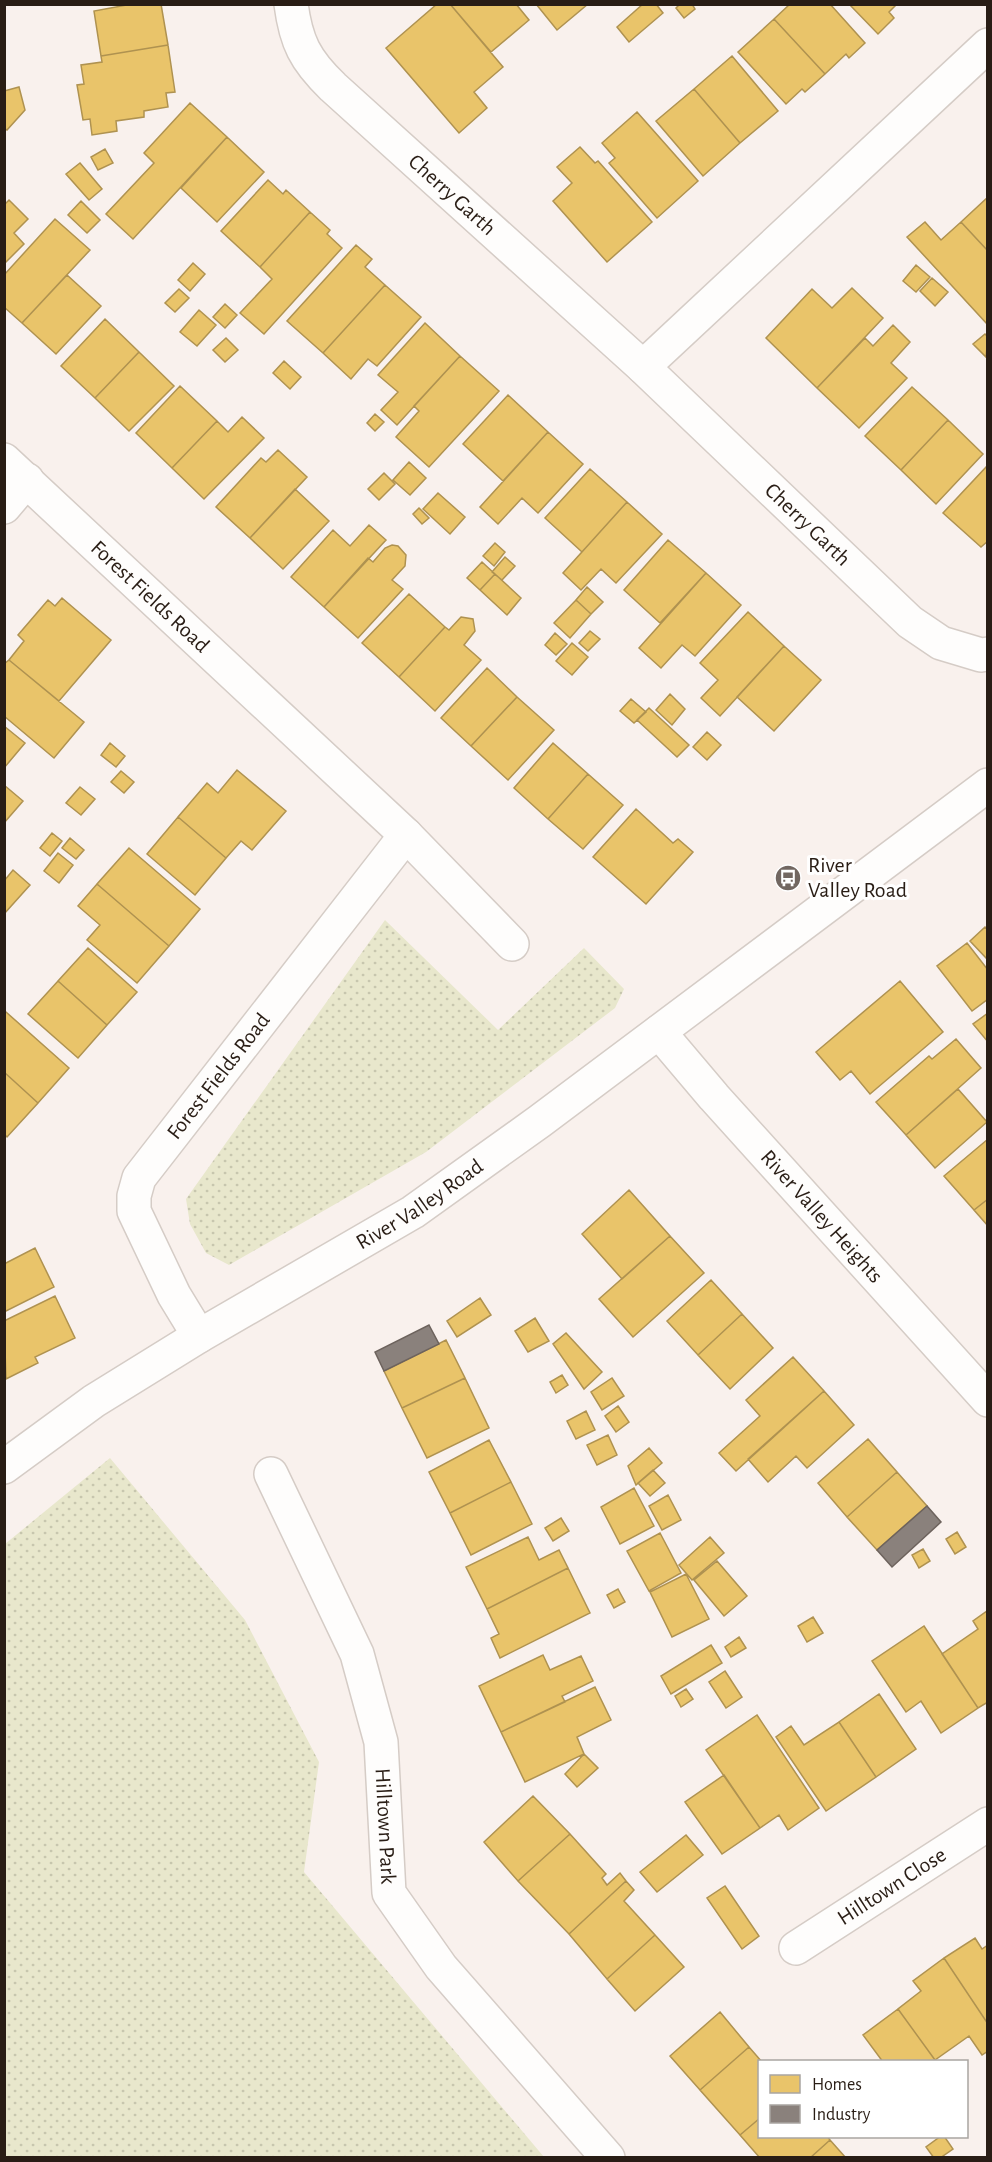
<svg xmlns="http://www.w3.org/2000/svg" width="992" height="2162" font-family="'Alegreya Sans',sans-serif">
<defs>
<pattern id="grass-dots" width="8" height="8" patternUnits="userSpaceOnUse" patternTransform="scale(1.5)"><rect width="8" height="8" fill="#e8e7cc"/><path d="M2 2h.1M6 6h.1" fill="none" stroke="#c7c6ae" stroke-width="1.8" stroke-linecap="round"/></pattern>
</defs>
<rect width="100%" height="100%" fill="#f9f1ed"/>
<path fill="url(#grass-dots)" d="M385,920L498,1030L584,948L624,989L615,1008L426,1152L229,1265L206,1253L190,1224L186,1199Z
M110,1458L245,1620L319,1762L304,1872L544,2157H5V1544Z"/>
<path fill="#e9c46a" stroke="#af9250" stroke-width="1.5" d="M132,4H161L168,45L101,56L94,11Z
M437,4H450L503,67L474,92L487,108L459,133L386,48Z
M450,4H516L529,20L491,52Z
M536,4H588L557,30Z
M643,4H656L663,13L629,42L617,27Z
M680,4H692L695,9L684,18L676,8Z
M790,4H830L865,43L849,58L846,54L825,74L774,19Z
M849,4H897L889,12L894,18L878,34Z
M774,19L825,74L805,92L802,89L786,104L738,52Z
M168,45L175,92L166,93L168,107L144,111V117L116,121L117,131L92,135L90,119L83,120L77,85L84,84L81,65L102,62L101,56Z
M732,56L778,111L740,143L694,89Z
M19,87L25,110L7,130L4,128V91Z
M694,89L740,143L703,176L656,121Z
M190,103L227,137L133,239L106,214L154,163L144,153Z
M637,112L698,181L657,218L609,163L615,158L602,143Z
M227,137L264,172L217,222L181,188Z
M580,147L595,163L598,161L652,222L607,262L553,201L572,183L557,167Z
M105,149L113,163L98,170L91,157Z
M80,163L102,189L89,200L66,174Z
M268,180L283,194L286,190L310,212L260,267L221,231Z
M988,197V251L961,222Z
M9,200L28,219L14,233L24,244L4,264V205Z
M81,201L100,220L87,233L68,215Z
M310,212L330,230L327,234L342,248L264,334L240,313L272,279L260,267Z
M55,219L90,250L22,323L4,307V275Z
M925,222L941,240L961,222L988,251V325L907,237Z
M356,245L372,259L365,267L385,285L323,353L287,321Z
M193,263L205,274L190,291L178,280Z
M916,265L930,277L916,292L903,281Z
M67,275L101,306L56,354L22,323Z
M932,278L948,292L935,306L920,291Z
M385,285L421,317L377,366L368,359L351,379L323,353Z
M852,288L883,318L817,388L766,338L812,289L832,308Z
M179,289L189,298L175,312L165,303Z
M225,304L237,315L225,328L213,317Z
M199,310L216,325L197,346L180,332Z
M105,319L139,352L95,398L61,366Z
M425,323L460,356L397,425L381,410L398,392L378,375Z
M893,325L910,342L891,363L907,378L859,428L817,388L865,338L873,346Z
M985,334L988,337L986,357L973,344Z
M226,338L238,350L225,362L213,350Z
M139,352L174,386L129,431L95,398Z
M460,356L499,391L429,467L396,437L419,411L414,406Z
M284,361L301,377L290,389L273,373Z
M180,386L217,421L172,468L136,433Z
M912,387L948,420L901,470L865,436Z
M508,395L548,432L503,481L463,444Z
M375,414L384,422L375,431L367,423Z
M242,417L264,438L204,499L172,468L217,421L228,432Z
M948,420L983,454L936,504L901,470Z
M548,432L583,464L538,513L522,498L498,524L480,507Z
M278,450L307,477L250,538L216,507L261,458L266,462Z
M409,462L426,478L410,495L393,480Z
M988,465V541L981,547L943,513Z
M590,469L627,502L582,552L545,518Z
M384,473L395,484L379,500L368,489Z
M295,489L329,521L283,569L250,538Z
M438,493L465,517L450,534L423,509Z
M627,502L662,534L616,583L601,569L581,590L563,573Z
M419,508L429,518L422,524L413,514Z
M369,525L386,540L324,607L291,577L333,530L350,546Z
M668,540L706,573L660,623L624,590Z
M495,543L505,552L494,566L483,556Z
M392,545L398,546L406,555L405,566L392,580L403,589L358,638L324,607L368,558L373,562L385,548Z
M505,557L515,566L502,580L492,572Z
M482,562L495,574L480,590L467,578Z
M706,573L741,605L695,656L682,645L661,668L639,648Z
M495,574L521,598L507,615L480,590Z
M587,587L603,602L591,614L576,600Z
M409,594L445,627L399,677L362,643Z
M62,598L111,640L59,701L9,660L24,641L18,635L48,600L55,606Z
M576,600L591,614L570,638L554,623Z
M748,612L784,646L720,716L701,698L718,680L700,663Z
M461,617L473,619L475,631L464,645L481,660L435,711L399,677L445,627L449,630Z
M590,631L600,639L588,651L579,643Z
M555,633L567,644L556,655L545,645Z
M572,643L588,657L572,675L556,661Z
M784,646L821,680L774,731L737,697Z
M9,660L84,722L54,758L4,716V664Z
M487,668L517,697L471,746L441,718Z
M670,694L685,709L672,725L656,710Z
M517,697L554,730L508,780L471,746Z
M631,699L646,712L634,723L620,711Z
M649,708L689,745L677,757L637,720Z
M4,726L25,743L4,768Z
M707,732L721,745L707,760L693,747Z
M110,743L125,756L116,767L101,755Z
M553,743L588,774L548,819L514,788Z
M237,770L286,811L252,850L241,841L226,858L178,817L207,783L218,793Z
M121,771L134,782L124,793L111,782Z
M588,774L623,805L583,849L548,819Z
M4,785L23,801L4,823Z
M80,787L95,799L81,815L66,803Z
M636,809L673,843L678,839L693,852L646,904L593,857Z
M178,817L226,858L195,895L147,854Z
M52,833L62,841L50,856L40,848Z
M70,838L84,850L76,859L62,848Z
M129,848L200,909L169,946L97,884Z
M58,853L73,865L59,883L44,871Z
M13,870L30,885L4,914V881Z
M97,884L169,946L137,983L87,940L100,925L78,906Z
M985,927L988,930V960L970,941Z
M967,943L988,970V999L972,1011L937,966Z
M88,948L137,992L107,1025L58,981Z
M58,981L107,1025L78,1058L28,1014Z
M900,981L943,1032L870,1094L851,1071L840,1080L816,1052Z
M6,1012L69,1068L38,1103L4,1072V1014Z
M988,1013V1042L973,1024Z
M956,1039L981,1068L906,1135L876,1102L929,1056L932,1059Z
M4,1072L38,1103L7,1137L4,1134Z
M958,1089L987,1122L935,1168L906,1135Z
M988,1139V1199L974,1210L944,1176Z
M629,1190L670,1236L622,1279L582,1234Z
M988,1199V1226L974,1210Z
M670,1236L704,1273L633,1337L599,1299Z
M35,1248L54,1287L4,1312V1264Z
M711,1280L742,1314L698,1355L667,1321Z
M55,1296L75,1338L35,1357L38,1363L6,1379L4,1321Z
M480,1298L491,1315L457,1337L447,1321Z
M742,1314L773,1348L730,1389L698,1355Z
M535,1318L549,1341L528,1352L515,1331Z
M566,1333L602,1372L584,1389L553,1344Z
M446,1340L465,1378L402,1408L384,1371Z
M793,1357L824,1391L736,1471L719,1453L760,1416L746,1400Z
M562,1375L568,1385L556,1393L550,1382Z
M465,1378L489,1428L427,1458L402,1408Z
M612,1378L624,1396L602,1410L591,1392Z
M824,1391L854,1425L807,1468L796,1456L768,1482L748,1459Z
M618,1406L629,1422L616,1432L605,1416Z
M586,1411L595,1430L576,1439L567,1421Z
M608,1435L617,1455L597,1465L587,1445Z
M868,1439L897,1472L847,1517L818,1483Z
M489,1440L511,1482L450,1513L429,1472Z
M649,1448L662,1463L636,1485L628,1466Z
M653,1470L665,1483L650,1496L638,1483Z
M897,1472L927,1506L877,1550L847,1517Z
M511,1482L532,1524L471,1555L450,1513Z
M634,1488L654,1526L620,1544L601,1507Z
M668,1495L681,1520L662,1530L649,1506Z
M561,1518L569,1531L553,1541L545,1528Z
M957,1532L966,1547L955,1554L946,1539Z
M660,1533L681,1573L649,1591L627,1551Z
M528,1537L539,1560L559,1550L568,1568L487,1609L466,1567Z
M710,1537L724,1553L692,1580L679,1565Z
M923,1549L930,1561L919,1568L912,1555Z
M717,1561L747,1596L724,1616L694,1580Z
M568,1568L590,1613L500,1658L491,1638L499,1634L487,1609Z
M686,1574L709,1619L672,1637L650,1592Z
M618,1589L625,1602L614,1608L607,1595Z
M987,1611L988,1702L978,1708L942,1654L978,1629L973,1621Z
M813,1617L823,1633L807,1642L798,1626Z
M924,1626L978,1708L941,1733L921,1701L906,1712L872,1661Z
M739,1637L746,1648L731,1657L725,1647Z
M711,1645L722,1663L671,1694L661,1676Z
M543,1655L550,1670L581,1656L593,1681L562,1696L565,1702L501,1732L479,1686Z
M725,1671L742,1697L726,1708L709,1682Z
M595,1687L611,1720L577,1737L584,1754L525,1782L501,1732Z
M686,1689L693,1699L681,1707L675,1696Z
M879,1694L916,1749L876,1777L839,1722Z
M757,1715L819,1808L788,1830L779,1815L760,1828L706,1750Z
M839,1722L876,1777L826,1811L776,1737L791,1726L804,1745Z
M584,1754L598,1768L577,1787L565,1774Z
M724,1775L760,1828L722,1854L685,1802Z
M533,1796L570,1834L518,1881L484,1842Z
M570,1834L606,1874L602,1878L607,1885L620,1873L626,1881L569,1934L518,1881Z
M686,1835L703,1855L657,1892L640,1872Z
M626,1881L634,1890L624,1901L655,1935L607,1979L569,1934Z
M725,1886L759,1936L742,1949L707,1898Z
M655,1935L684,1967L635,2011L607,1979Z
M975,1938L982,1949L988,1945V2024L944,1958Z
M944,1958L988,2024V2051L982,2055L969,2036L935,2060L898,2009L921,1991L913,1981Z
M898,2009L935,2060L933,2062H883L863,2035Z
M720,2012L749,2047L700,2090L670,2056Z
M749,2047L762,2062H760V2118L740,2135L700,2090Z
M760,2118V2136H827L830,2140L810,2158H760L740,2135Z
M941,2136H944L953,2149L940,2158H934L926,2147Z
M830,2140L846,2158H810Z"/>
<path fill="#8a817c" stroke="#6d635d" stroke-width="1.5" d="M429,1325L439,1344L384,1371L375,1352Z
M927,1506L941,1522L892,1567L877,1550Z"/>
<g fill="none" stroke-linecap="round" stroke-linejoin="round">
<defs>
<g id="minor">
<path id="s1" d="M291,4C296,42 305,60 333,87L643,367L910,622L941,643L981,655L988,654"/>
<path d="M643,367L988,45"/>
<path id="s2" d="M4,460L406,835L512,944"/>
<path d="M4,507L27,480"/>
<path id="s3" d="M659,1032L714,1097L988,1400"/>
<path id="s4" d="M199,1336L174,1295L134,1211V1196L139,1178L406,835"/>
<path id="s5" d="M271,1474L357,1654L381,1742L389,1893L441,1967L608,2158"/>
<path id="s6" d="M796,1948L988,1824"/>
</g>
<g id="tertiary">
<path id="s7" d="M4,1467L94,1401L199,1336L413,1212L540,1121L988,785"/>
</g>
</defs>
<use href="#minor" stroke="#d5ccc6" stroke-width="36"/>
<use href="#tertiary" stroke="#d5ccc6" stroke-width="36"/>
<use href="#minor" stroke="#fefdfc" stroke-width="33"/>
<use href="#tertiary" stroke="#fefdfc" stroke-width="33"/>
</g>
<defs>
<symbol id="bus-disc" viewBox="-11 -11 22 22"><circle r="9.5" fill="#726761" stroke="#fff"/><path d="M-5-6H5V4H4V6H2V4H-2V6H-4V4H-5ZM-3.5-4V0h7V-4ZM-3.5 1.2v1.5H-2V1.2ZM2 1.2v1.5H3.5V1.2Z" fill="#fff"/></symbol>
</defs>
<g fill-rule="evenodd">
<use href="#bus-disc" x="773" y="863" width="30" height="30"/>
</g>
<g text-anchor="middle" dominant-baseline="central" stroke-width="6" stroke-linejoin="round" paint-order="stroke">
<g font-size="22" fill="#291d15" stroke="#fff">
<text stroke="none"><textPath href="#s1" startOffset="256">Cherry Garth</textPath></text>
<text stroke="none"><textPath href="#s1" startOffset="741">Cherry Garth</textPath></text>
<text stroke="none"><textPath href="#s2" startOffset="200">Forest Fields Road</textPath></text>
<text stroke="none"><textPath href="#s4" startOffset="304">Forest Fields Road</textPath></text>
<text stroke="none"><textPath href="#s7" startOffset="492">River Valley Road</textPath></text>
<text stroke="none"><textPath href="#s3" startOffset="246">River Valley Heights</textPath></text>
<text stroke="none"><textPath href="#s5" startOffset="375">Hilltown Park</textPath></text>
<text stroke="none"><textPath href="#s6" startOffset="114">Hilltown Close</textPath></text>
</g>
<g font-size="22" fill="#291d15" stroke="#fff" text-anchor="start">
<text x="808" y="865">River<tspan x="808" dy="25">Valley Road</tspan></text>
</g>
</g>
<rect width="992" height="2162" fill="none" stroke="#291d15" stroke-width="12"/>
<rect x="758" y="2060" width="210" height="78" fill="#ffffff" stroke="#a9a5a1" stroke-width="1.5"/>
<rect x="770" y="2075" width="30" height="18" fill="#e9c46a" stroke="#a9a5a1" stroke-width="1.5"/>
<text x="812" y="2090" font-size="18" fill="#291d15">Homes</text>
<rect x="770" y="2105" width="30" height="18" fill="#8a817c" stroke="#a9a5a1" stroke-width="1.5"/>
<text x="812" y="2120" font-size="18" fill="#291d15">Industry</text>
</svg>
